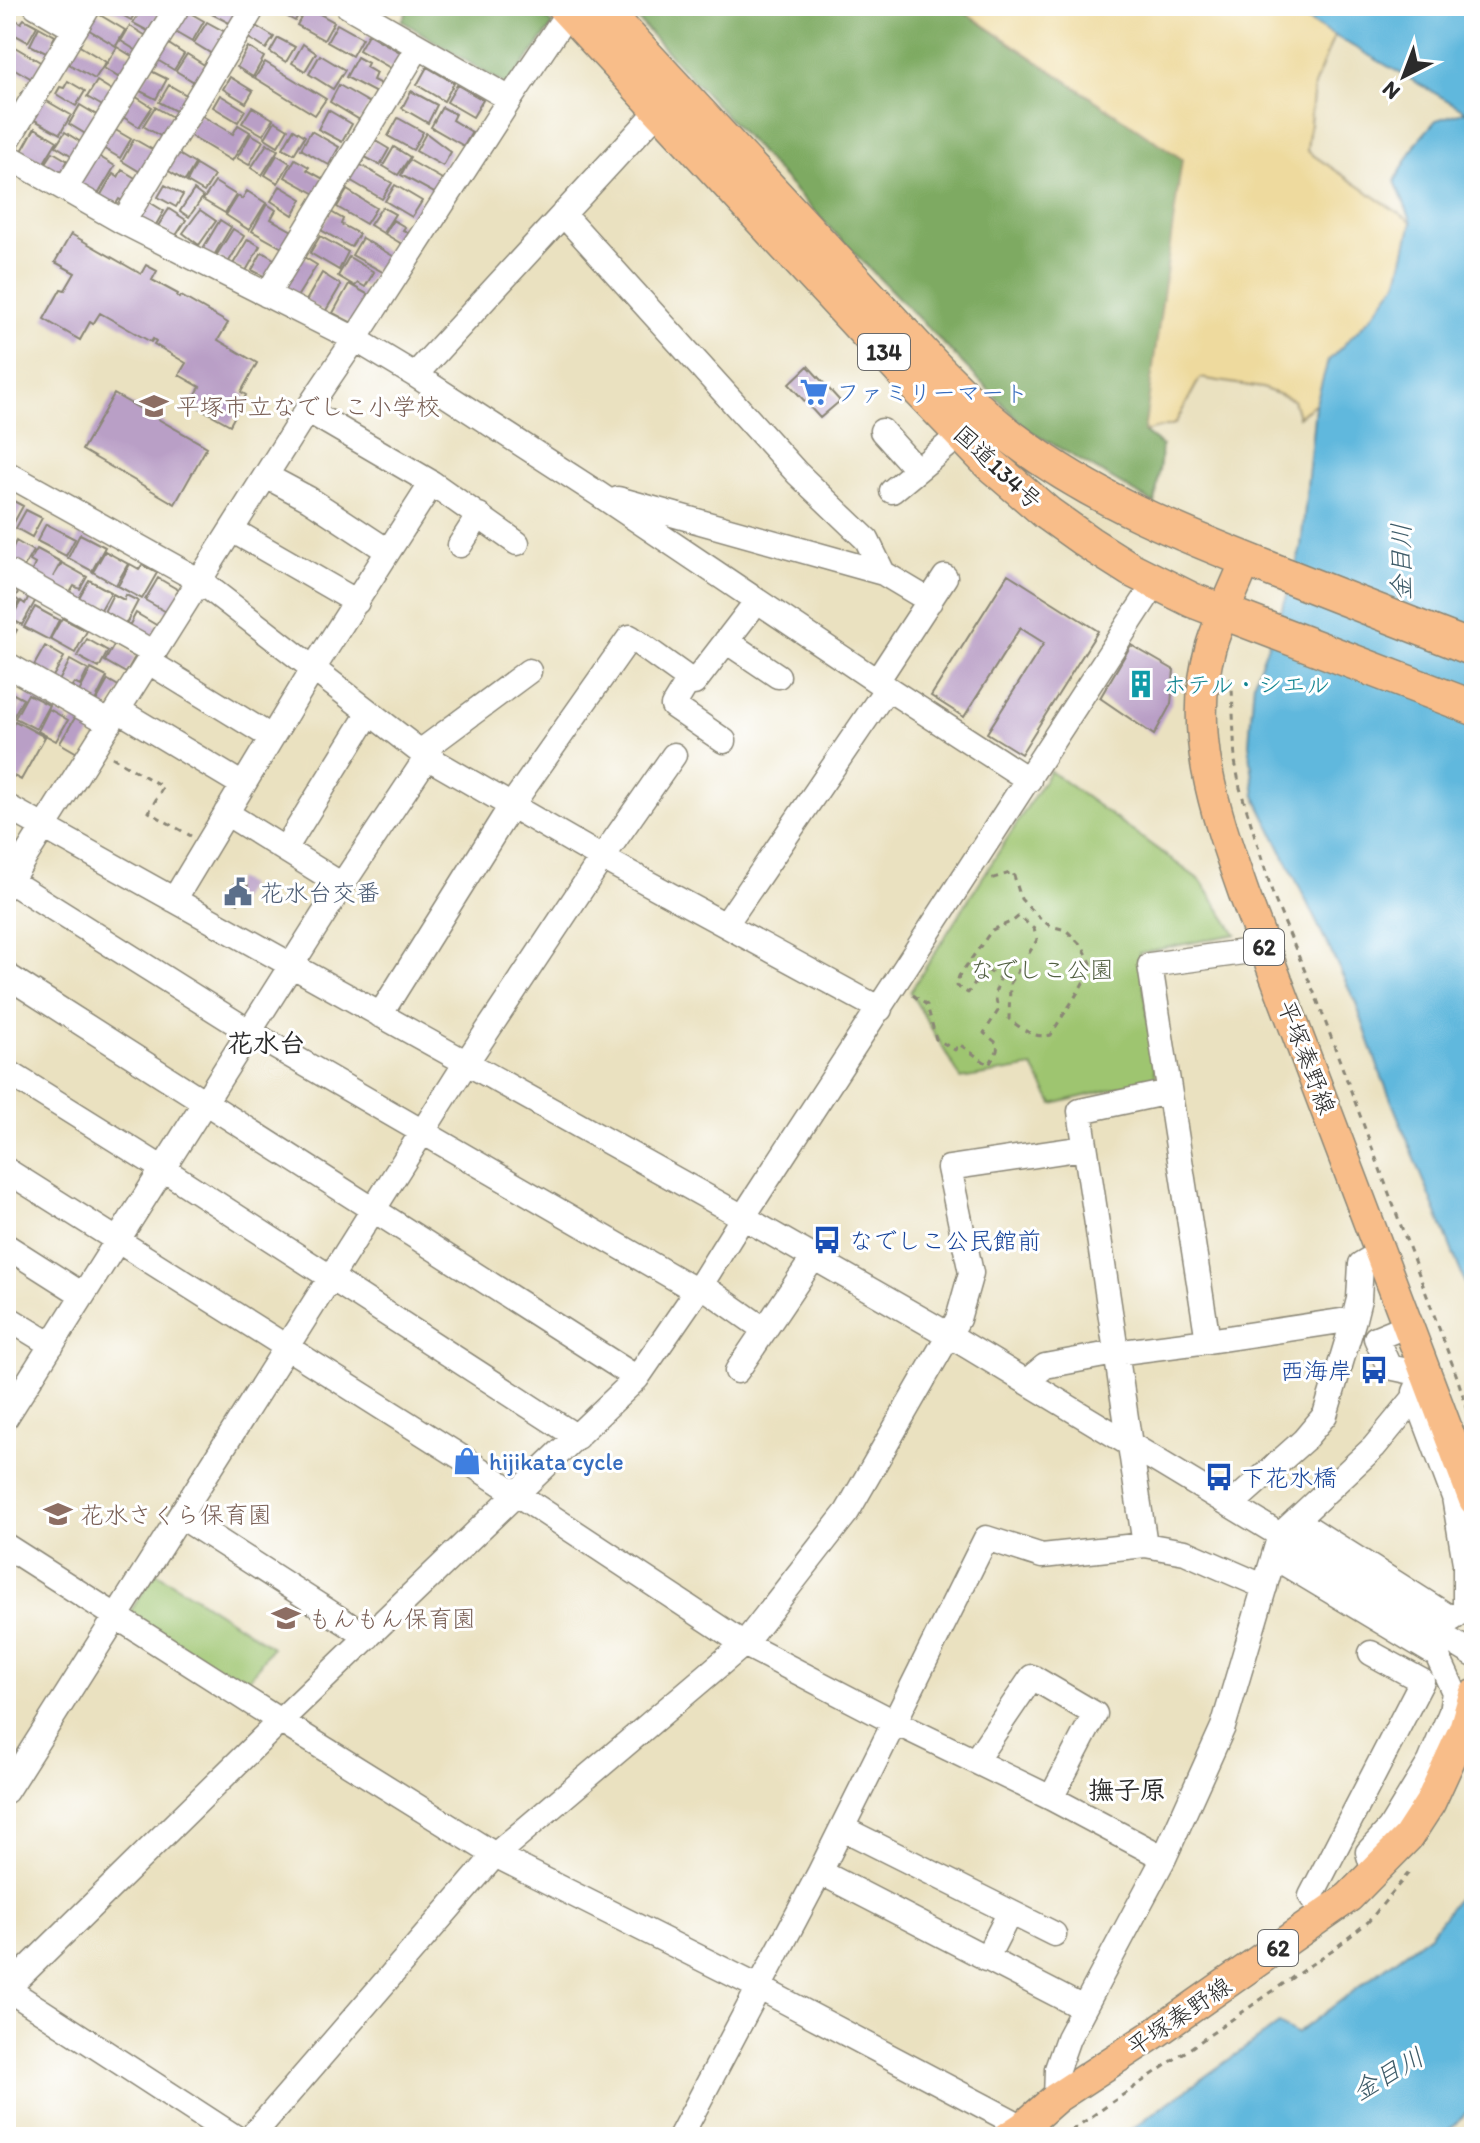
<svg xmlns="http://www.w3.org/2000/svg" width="1480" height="2143" font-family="Itim,'Klee One',sans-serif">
<rect width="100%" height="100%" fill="#fff"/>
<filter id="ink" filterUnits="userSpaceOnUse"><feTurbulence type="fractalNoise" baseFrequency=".0125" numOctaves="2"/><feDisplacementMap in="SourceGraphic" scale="16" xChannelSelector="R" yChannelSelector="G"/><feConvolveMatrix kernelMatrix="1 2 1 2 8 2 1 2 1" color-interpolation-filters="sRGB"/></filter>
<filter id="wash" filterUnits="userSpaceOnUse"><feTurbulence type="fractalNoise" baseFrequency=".006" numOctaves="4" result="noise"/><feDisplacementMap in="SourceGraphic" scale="32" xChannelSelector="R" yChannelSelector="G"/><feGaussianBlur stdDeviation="1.8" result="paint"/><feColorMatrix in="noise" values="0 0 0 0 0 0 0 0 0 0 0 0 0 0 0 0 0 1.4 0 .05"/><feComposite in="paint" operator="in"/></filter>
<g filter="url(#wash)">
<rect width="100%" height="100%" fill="#eae1c0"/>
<path fill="#9ec570" stroke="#64784e" stroke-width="2" d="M1050,771L1201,881L1236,934L1139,953L1156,1078L1053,1104L1033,1067L961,1079L910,992Z
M156,1572L272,1647L241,1690L128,1615Z"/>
<path fill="#7eaa62" stroke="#546a46" stroke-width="2" d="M410,6H533L553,25L507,86L402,21Z
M625,6H955L1182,159L1168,279L1144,432L1162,446L1155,504L1027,429L825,223Z"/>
<path fill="#eeda9e" stroke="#8c8264" stroke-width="2" d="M956,6H1290L1307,20L1334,36L1314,86L1307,151L1412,222L1398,281L1372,317L1328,361L1317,402L1298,417L1293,400L1262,388L1200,378L1175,424L1144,432L1182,159Z"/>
<path fill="#60b8dd" stroke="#467284" stroke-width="2" d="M1290,6H1474V1314L1462,1275L1379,1070L1356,1003L1255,796L1249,743L1254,681L1290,588L1301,547L1315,406L1328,361L1371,317L1398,281L1412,222L1395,181L1417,142L1436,120L1466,111L1307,20Z
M1474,1876V2105L1447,2132L1428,2137H1120L1279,2024L1296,2034L1430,1934Z"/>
<g id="blocks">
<path fill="#b99fc6" d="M106,6H139L131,20Z
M143,6L159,14L148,31L133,23Z
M217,6H227L239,13L233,25L212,14Z
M268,6H303L295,21Z
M307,7L334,22L324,40L297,25Z
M185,10L204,21L192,42L173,31Z
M95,12L125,30L116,46L86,28Z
M13,18L21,23L24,19L37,26L28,42L6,30Z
M207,22L225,32L212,54L194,43Z
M337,24L362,38L352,56L327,42Z
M254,25L274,37L266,49L247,37Z
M130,26L148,37L139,52L121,41Z
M39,27L55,36L52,42L56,44L50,55L30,45Z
M368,34L403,54L394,70L359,50Z
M278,38L295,47L286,62L270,52Z
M164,41L184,54L174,70L154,58Z
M303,44L316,53L305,71L292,63Z
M78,45L106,62L95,79L67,63Z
M13,46L42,63L32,79L6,64V59Z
M117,47L135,58L121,79L104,68Z
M248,47L264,57L253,77L237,67Z
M187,54L206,66L196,83L176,71Z
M320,55L345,70L333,89L309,74Z
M357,57L368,63L366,67L376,73L373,80L381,84L376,93L346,77Z
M265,62L326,99L315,115L255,78Z
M427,67L454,83L444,101L417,85Z
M149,70L167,79L156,99L138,90Z
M230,77L253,91L246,103L223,89Z
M68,81L85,91L76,106L56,94L60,87L64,88Z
M97,81L115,92L106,108L87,97Z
M169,85L188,96L179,113L159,102Z
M339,85L370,103L360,120L330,102Z
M457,85L483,100L473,117L447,102Z
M411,91L437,105L428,123L402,108Z
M133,95L152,107L139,127L120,115Z
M220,95L245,110L238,122L213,107Z
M40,97L71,115L60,134L29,117Z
M80,105L100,117L89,136L69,124Z
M155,107L174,118L162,137L143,126Z
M252,107L273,119L263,135L242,123Z
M442,107L455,114L452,120L472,132L464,146L431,127Z
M328,110L352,124L342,142L318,129Z
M199,114L233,134L238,125L250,132L232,161L187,134Z
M398,118L423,132L413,150L388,136Z
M275,121L288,129L278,146L265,138Z
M35,128L57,141L43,164L22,151Z
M112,128L131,139L120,158L101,147Z
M294,129L305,136L294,154L283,148Z
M311,131L339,147L329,165L301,149Z
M65,132L82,143L74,157L56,146Z
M426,133L451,152L443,166L416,151Z
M251,134L263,141L249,165L237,158Z
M134,139L155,151L142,173L122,161Z
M374,140L389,149L380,165L365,157Z
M267,144L278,150L262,175L251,168Z
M394,147L410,157L398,175L383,166Z
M53,152L73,164L66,175L44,166Z
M177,153L195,164L185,181L167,170Z
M95,154L115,166L97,196L77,184Z
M277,155L290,163L278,183L265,175Z
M295,159L309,167L307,170L327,181L319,196L285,177Z
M409,160L444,180L436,194L401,175Z
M357,163L392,183L382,199L348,179Z
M196,165L214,176L204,192L187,182Z
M122,170L137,179L124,202L119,199L114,207L99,198L113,174L118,177Z
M215,182L236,195L225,213L203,200Z
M165,185L183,195L176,207L158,197Z
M395,185L422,201L412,217L385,201Z
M280,186L302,199L293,215L271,201Z
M194,190L203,197L189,217L180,211Z
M347,190L376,208L366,224L337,207Z
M247,191L266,203L249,230L226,215L238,196L242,199Z
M146,200L164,211L154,228L140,219L138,213Z
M267,204L276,210L271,219L294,232L284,249L252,231Z
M382,207L395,214L383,233L370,225Z
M169,209L186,220L175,237L158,226Z
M200,210L216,221L199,245L183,233Z
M331,212L343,219L341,224L359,234L351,247L321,230Z
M220,220L231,227L213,257L202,250Z
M393,220L405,227L403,230L409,233L402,244L385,234Z
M233,229L244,236L228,263L216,256Z
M71,234L141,274L146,265L157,271L152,280L178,294L177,296L179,298L181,296L228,323L218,340L257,363L241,392L246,395L230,425L191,403L200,387L179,375L186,363L154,344L156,341L153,339L151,342L100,313L93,324L90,322L80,340L44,319L61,289L65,290L75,273L55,262Z
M320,236L348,252L339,270L310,253Z
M362,238L398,259L388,275L352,255Z
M248,239L260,246L246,271L233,264Z
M262,252L279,262L269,279L252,270Z
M299,254L317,265L297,297L279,286Z
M349,257L374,272L365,287L358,283L355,286L338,276Z
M322,273L341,285L325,312L306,301Z
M349,284L369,295L354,324L333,313Z
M808,366L840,401L820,418L789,384Z
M114,394L207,447L175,504L82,450Z
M6,497L23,506L12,526L6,522Z
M26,510L42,518L32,537L16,528Z
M46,524L75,539L66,556L37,541Z
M80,534L105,547L92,571L68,558Z
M16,541L33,551L22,570L6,561Z
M37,549L61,562L53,577L62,563L87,577L80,589L74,586L68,596L30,575L35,564L30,561Z
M105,551L128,564L116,585L93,572Z
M130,564L139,569L142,565L157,573L142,599L118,586Z
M1008,574L1098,631L1021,754L987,733L1044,643L1020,628L964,717L931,696Z
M158,578L182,592L170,614L145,600Z
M89,580L111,592L99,613L77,601Z
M13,585L20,588L15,598L19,601L10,618L6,616V598Z
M30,594L37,598L22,625L11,619L21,601L25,604Z
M113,594L124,600L126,595L138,601L125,626L103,614Z
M35,607L59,620L49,640L24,627Z
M136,613L158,626L150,641L128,628Z
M62,618L87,631L75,653L50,639Z
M6,624L17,630L6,650Z
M87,639L108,651L99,668L77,656Z
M114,645L135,657L126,673L105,661Z
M1131,645L1174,670L1171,704L1154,735L1100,698Z
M45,646L64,657L51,680L32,669Z
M70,660L88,670L80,686L74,683L71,687L59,681Z
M91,669L107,677L95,701L79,692Z
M108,680L122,688L104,711L94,705Z
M6,690L23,699L13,717L6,713Z
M28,694L49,705L36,729L15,718Z
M49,709L68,720L56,741L38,731Z
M76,716L95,726L79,754L60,743Z
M15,721L45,737L21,780L6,772V737Z
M6,838L21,846L14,859L6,855Z
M237,879L248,885L238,904L227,898Z"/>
</g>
</g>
<g filter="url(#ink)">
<use href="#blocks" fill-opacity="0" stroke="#8a8676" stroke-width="2"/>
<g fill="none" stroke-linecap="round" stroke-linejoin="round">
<defs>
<path id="minor" d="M36,6L75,29
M348,6L510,99
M569,11L510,99L355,339L415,375L597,493L887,688L1029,780
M6,143L89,6
M6,155L123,222L355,339L307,410L6,887
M65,189L178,6
M563,214L797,473L867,540L883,573L618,499
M123,222L254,6
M267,295L418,47
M415,375L660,109
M882,431L917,470
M6,473L200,581L427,757L602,858L880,1009
M266,476L309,499L388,551
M432,483L517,543
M892,491L961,434
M232,530L357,602
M460,545L479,515
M6,571L154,653
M883,573L930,601
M726,641L778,676
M149,662L271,737
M6,664L110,723
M690,678L673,706L724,741
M877,681L945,577
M118,710L243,785
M420,752L529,671
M6,806L743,1217L949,1335L1280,1535L1474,1655
M226,813L342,885
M285,849L369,713
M10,881L250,1032L697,1291
M174,900L313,669L432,483L307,410
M726,924L887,688
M6,975L637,1378
M380,1015L511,806L630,637L694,683L757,601
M6,1071L163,1169L577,1437
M6,1170L467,1461L744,1644L894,1722L1051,1798L1164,1858L1068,2038L1057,2069L1056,2098
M6,1246L83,1295
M701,1285L765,1330
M6,1317L52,1345
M1408,1325L1376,1338L1389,1367L1427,1375
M1208,1341L1354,1319
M737,1371L814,1257
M1027,1381L1045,1366L1115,1353L1208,1341L1150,965L1265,949
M6,1417L342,885L427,757
M1231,1505L1304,1440L1325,1415L1354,1319L1359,1299L1361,1264L1381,1252
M180,1516L368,1637
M1296,1520L1452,1619L1465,1609V1563L1454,1497L1416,1396
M1145,1545L1080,1111L1169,1092
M6,1546L280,1721L495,1855L758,1987L1023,2127
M1274,1557L1437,1655L1454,1692L1451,1712L1430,1762L1390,1828L1368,1852L1374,1872
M975,1761L1032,1677L1095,1714L1051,1798
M6,1791L466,1063L602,858L674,755
M842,1828L1054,1934
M1164,1858L1223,1727L1280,1535L1374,1447L1416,1396L1415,1392L1419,1383L1427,1375
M820,1872L1083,2008
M1324,1915L1311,1896L1422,1681L1371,1653
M986,1959L1010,1912
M6,1988L235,2137
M6,1990L280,1721L637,1378L697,1291L743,1217L1156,582
M251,2137L495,1855L744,1644L847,1512L958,1319L971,1273L949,1168L1084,1148
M680,2137L820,1872L986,1538L1042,1556L1145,1545L1185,1552L1265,1587"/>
<path id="major" d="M1246,560C1235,588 1220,617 1211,646C1186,732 1216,814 1244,894L1474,1500
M1008,2137L1023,2127L1056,2098L1157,2032L1349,1897L1408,1837L1430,1803L1464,1729L1474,1695"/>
<path id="highway" d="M564,6L919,390L989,463L1047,513L1089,543L1130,569L1192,600L1474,708
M600,6L937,369C962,394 986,418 1014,439C1094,500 1188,537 1280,573C1345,598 1409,624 1474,649"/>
</defs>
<use href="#minor" stroke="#8a8676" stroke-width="27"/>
<use href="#major" stroke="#8a8676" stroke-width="33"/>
<use href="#highway" stroke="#8a8676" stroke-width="37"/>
<path stroke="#8a8676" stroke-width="3" stroke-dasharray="6 6" stroke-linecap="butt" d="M1230,678L1232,688L1235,761L1240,788L1274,898L1318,1002L1456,1374L1471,1420
M112,757L163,787L149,812L191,836
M913,995L927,1005L936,1039L955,1050L959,1044L989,1065L997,1051L998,1044L984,1033L998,1011L995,993L1000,979L985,968L968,993L956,986L959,976L992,930L1013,921L1019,916L1034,929L1037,940L1010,984L1009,1019C1022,1029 1034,1039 1051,1035C1065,1010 1083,990 1091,963L1083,947L1066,930L1050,926L1034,913L1021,899L1013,872L987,880
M1062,2137L1338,1946L1368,1922L1411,1870"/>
<use href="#minor" stroke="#fff" stroke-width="24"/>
<use href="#major" stroke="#f8bd89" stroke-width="30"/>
<use href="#highway" stroke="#f8bd89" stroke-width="34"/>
</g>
</g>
<defs>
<symbol id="supermarket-bare" viewBox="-9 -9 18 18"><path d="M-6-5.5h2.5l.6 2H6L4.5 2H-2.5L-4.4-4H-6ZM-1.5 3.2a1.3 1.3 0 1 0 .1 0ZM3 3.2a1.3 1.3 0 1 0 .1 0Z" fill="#3f7fe0" stroke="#fff" stroke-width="2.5" paint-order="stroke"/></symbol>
<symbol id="school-bare" viewBox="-9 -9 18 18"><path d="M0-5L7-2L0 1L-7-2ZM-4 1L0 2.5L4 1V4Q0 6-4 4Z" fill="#8d6e63" stroke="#fff" stroke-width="2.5" paint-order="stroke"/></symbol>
<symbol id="building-bare" viewBox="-9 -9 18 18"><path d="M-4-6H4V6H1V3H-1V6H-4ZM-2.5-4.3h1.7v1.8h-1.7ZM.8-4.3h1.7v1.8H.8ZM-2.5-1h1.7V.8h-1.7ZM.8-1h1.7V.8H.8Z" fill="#0f9aa8" stroke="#fff" stroke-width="2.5" paint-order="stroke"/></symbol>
<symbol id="civic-bare" viewBox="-9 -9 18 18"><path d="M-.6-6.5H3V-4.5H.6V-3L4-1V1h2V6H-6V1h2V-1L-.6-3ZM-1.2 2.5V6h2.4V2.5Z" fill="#5c6f8a" stroke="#fff" stroke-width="2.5" paint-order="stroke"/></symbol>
<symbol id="bus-bare" viewBox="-9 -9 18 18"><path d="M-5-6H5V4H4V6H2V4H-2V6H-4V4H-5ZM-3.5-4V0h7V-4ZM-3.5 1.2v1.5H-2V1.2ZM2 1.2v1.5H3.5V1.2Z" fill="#1a4fb4" stroke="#fff" stroke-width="2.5" paint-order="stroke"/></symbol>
<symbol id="shop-bare" viewBox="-9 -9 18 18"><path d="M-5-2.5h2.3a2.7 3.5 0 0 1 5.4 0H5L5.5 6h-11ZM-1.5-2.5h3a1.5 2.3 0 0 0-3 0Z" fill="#3f7fe0" stroke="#fff" stroke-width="2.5" paint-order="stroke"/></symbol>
</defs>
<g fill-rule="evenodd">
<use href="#supermarket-bare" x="794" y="372" width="40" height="40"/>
<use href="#school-bare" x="134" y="386" width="40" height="40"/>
<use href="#building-bare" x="1121" y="664" width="40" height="40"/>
<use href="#civic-bare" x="218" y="872" width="40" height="40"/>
<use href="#bus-bare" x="807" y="1220" width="40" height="40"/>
<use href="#bus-bare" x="1354" y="1350" width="40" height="40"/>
<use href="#shop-bare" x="447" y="1441" width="40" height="40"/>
<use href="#bus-bare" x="1199" y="1457" width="40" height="40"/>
<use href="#school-bare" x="38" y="1494" width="40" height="40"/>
<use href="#school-bare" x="266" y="1598" width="40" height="40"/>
</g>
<g text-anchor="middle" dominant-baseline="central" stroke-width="6" stroke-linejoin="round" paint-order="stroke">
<g fill="#fff" stroke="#6b6b6b" stroke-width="2">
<rect x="858" y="334" width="52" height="36" rx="6"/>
<rect x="1244" y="929" width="40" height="36" rx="6"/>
<rect x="1258" y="1930" width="40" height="36" rx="6"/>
</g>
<g font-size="22" font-weight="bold" fill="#2b2b2b">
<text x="884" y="352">134</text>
<text x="1264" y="947">62</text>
<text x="1278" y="1948">62</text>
</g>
<g font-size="24" fill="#366cbe" stroke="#fff" text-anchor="start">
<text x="836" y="392">ファミリーマート</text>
<text x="489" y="1461">hijikata cycle</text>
</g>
<g font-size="24" fill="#785e54" stroke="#fff" text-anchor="start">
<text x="176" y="406">平塚市立なでしこ小学校</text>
<text x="80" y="1514">花水さくら保育園</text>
<text x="308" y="1618">もんもん保育園</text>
</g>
<g font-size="24" fill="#2b2b2b" stroke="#fff">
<text transform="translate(998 467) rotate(43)">国道134号</text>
<text transform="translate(1307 1057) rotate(69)">平塚秦野線</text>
<text transform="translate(1179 2016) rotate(-34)">平塚秦野線</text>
</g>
<g font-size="24" fill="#0d838f" stroke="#fff" text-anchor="start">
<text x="1163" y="684">ホテル・シエル</text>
</g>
<g font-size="24" fill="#4e5e75" stroke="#fff" text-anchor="start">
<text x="260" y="892">花水台交番</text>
</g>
<g font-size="24" fill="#536143" stroke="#fff">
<text x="1042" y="969">なでしこ公園</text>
</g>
<g font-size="24" fill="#164399" stroke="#fff" text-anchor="start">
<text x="849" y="1240">なでしこ公民館前</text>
<text x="1352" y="1370" text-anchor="end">西海岸</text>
<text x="1241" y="1477">下花水橋</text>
</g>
<g font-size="26" font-style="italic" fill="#3e5c69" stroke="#fff">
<text transform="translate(1401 562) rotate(-90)">金目川</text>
<text transform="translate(1388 2074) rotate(-30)">金目川</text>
</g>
<g font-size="26" font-weight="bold" fill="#2b2b2b" stroke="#fff">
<text x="266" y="1043">花水台</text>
<text x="1127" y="1790">撫子原</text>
</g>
</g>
<rect width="1480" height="2143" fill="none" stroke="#fff" stroke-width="32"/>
<g transform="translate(1404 76) rotate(222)" stroke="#ffffff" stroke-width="6" paint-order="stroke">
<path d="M0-6L14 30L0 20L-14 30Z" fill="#2b2b2b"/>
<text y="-12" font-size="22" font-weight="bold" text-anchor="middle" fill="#2b2b2b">N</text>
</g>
</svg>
